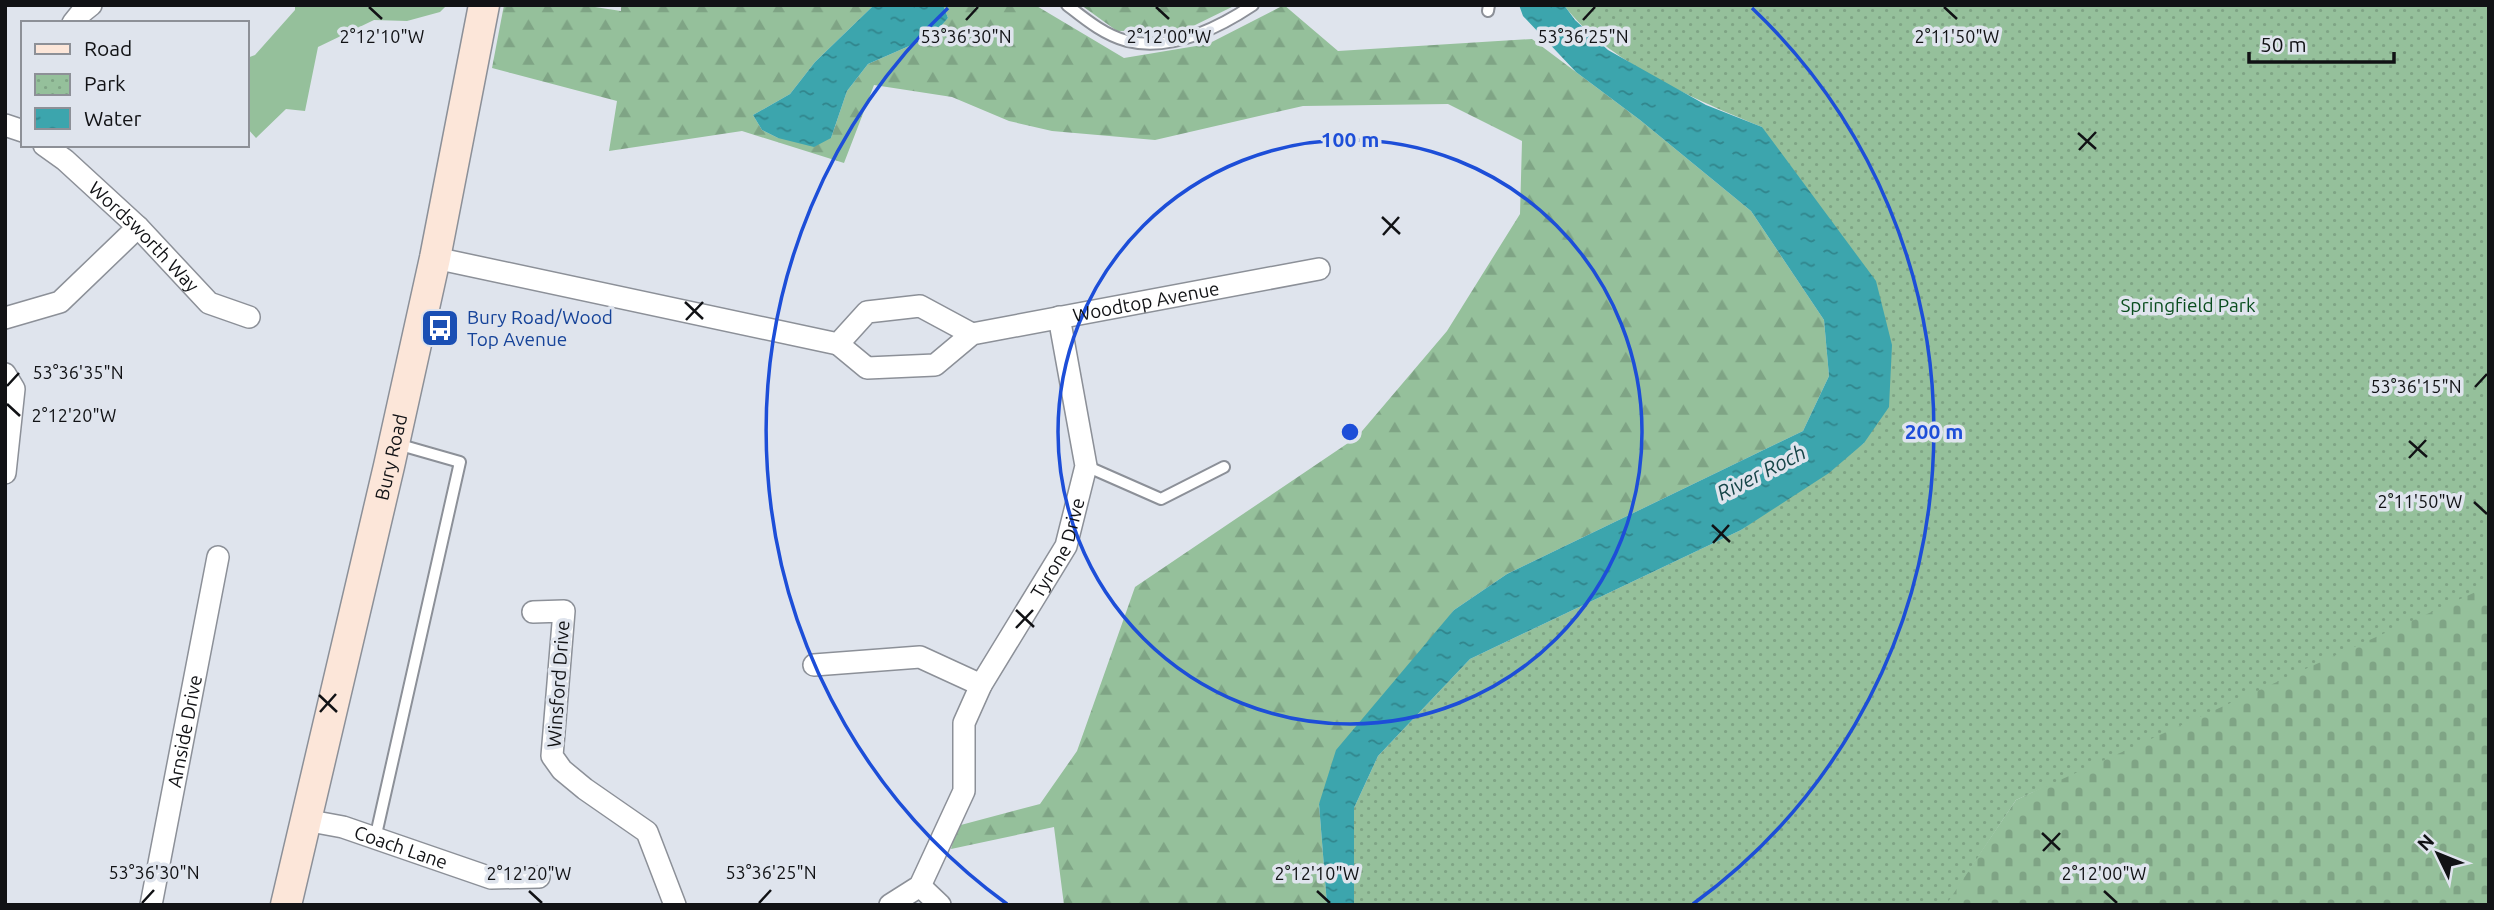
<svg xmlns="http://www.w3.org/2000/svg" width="2494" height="910" font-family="Ubuntu,sans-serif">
<defs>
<pattern id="forest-firs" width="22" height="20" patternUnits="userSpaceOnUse" patternTransform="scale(1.75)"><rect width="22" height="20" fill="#95c09b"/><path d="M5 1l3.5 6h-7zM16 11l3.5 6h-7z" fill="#7fa485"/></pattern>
<pattern id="cemetery-stones" width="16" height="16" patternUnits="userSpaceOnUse" patternTransform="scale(1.75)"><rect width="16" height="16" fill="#95c09b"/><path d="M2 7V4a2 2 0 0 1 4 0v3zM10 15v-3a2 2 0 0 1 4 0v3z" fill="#7fa485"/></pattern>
<pattern id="park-dots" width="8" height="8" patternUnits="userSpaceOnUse" patternTransform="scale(1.75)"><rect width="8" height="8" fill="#95c09b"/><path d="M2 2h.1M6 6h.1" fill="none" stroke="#7fa485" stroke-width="1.8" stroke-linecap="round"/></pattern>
<pattern id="water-ripples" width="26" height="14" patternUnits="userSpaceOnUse" patternTransform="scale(1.75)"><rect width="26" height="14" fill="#3ca5ad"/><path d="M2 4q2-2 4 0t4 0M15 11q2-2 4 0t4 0" fill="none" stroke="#31858c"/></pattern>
</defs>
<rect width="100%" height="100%" fill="#dfe4ed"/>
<path fill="#95c09b" d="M295,5H447L440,12L407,21L374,20L318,47L305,111L286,109L256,138L247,128V58L255,55L295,10Z"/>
<path fill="url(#forest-firs)" d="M504,5H582L621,11V5H874L815,62L790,94L753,115L762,130L778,138H831L847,91L868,64L932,36L948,18L943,5H1035L1124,58L1208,44L1284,5L1338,51L1532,39L1640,120L1751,211L1824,320L1829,376L1803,431L1507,574L1454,610L1319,804L1327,905H1064L1054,827L951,849L957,826L1040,804L1077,751L1135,587L1357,437L1447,331L1520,214L1522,141L1448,104L1303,106L1155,140L1052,131L1009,121L952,97L874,85L844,163L742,131L609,151L617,101L492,68Z
M1081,5H1236L1185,30L1117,31Z"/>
<path fill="url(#cemetery-stones)" d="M2489,574V905H1945L2016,800Z"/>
<path fill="url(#park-dots)" d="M1564,5H2489V586L2016,800L1946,905H1354V808L1378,756L1470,659L1741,530L1864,443L1762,127C1698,101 1605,61 1564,5Z"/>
<path fill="url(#water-ripples)" d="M874,5H943L948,18L932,36L868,64L847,91L831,138L814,147L778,138L762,130L753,115L790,94L815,62Z
M1519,5H1564L1575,20L1608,50L1706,105L1762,127L1876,281L1892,345L1889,407L1864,443L1829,473L1741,530L1470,659L1378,756L1354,808V905H1327L1319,804L1336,750L1454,610L1507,574L1803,431L1829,376L1824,320L1751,211L1640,120L1576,72L1523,16Z"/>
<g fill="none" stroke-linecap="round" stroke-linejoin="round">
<defs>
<path id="service" d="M1067,5C1085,19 1104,35 1127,41C1171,52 1217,29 1253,5
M1488,11L1489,5
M1086,466L1161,499L1224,467
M375,839L460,462L397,444"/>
<g id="minor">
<path d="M73,23L81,13L91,5"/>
<path d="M5,125L23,131"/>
<path id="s1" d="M44,145L65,160L138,227L209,303L249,317"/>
<path d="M435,258L838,344L867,312L920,306L972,334"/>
<path d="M5,318L60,302L138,227"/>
<path id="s2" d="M838,344L867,368L935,365L972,334L1319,269"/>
<path d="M5,374L14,389L5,473"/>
<path d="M533,612L564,611L552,756L562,770L585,789L647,832L675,905"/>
<path d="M814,665L920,657L981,685"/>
<path id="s3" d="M305,820L343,827L491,878L539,877"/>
<path d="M920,886L940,905"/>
<path id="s4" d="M151,905L218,557"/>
<path id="s5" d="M890,905L920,886L964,791V723L981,685L1066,546L1086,466L1059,317"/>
</g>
<g id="secondary">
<path id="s6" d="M286,905L389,466L435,258L484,5"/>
</g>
</defs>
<use href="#service" stroke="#8c9098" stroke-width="14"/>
<use href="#minor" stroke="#8c9098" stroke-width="24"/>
<use href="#secondary" stroke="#8c9098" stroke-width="33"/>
<use href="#service" stroke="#fff" stroke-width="10"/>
<use href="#minor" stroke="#fff" stroke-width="21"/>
<use href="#secondary" stroke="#fce6d9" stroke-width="30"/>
</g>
<path fill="none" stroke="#111215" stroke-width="2.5" d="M369,7L382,19M1156,7L1169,19M1944,7L1957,19M966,20L978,7M1583,20L1595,7M2078,133L2096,149M2079,150L2096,132M1382,217L1400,234M1383,235L1399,217M685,302L703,319M686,320L703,302M7,386L19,373M2475,387L2487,374M7,404L20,416M2409,441L2427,457M2409,458L2426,440M2474,502L2487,514M1712,525L1730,542M1713,543L1729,525M1016,610L1034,627M1016,628L1033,610M319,695L337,712M320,712L336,694M2042,833L2060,850M2043,851L2060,833M529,891L542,903M1317,891L1330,903M2104,891L2117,903M142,903L154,890M759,903L771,890"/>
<g fill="none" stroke="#1d4ed8" stroke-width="3.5">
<circle cx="1350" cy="432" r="292"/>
<path d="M1007 904A584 584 0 0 1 948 8M1752 8A584 584 0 0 1 1693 904"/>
</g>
<defs>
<symbol id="bus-square" viewBox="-11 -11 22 22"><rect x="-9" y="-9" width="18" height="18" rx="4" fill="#1a4fb4" stroke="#dfe4ed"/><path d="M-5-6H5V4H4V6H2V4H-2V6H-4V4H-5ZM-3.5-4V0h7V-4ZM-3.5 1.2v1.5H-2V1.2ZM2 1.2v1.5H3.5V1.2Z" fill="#fff"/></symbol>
</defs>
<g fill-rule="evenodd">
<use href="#bus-square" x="418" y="306" width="44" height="44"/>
</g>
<g text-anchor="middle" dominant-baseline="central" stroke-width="7" stroke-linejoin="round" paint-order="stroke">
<g font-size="19" fill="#111215" stroke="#dfe4ed">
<text stroke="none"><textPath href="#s1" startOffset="136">Wordsworth Way</textPath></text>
<text stroke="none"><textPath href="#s2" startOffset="331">Woodtop Avenue</textPath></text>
<text stroke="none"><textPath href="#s6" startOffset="460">Bury Road</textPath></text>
<text stroke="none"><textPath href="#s5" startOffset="408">Tyrone Drive</textPath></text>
<text transform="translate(558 684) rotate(-86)">Winsford Drive</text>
<text stroke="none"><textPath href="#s4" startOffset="177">Arnside Drive</textPath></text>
<text stroke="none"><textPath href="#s3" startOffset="100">Coach Lane</textPath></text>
</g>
<g font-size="19" fill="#094d1e" stroke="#dfe4ed">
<text x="2188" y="305">Springfield Park</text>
</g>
<g font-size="19" fill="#164399" stroke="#dfe4ed" text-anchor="start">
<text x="467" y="317">Bury Road/Wood<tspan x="467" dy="22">Top Avenue</tspan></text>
</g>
<g font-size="21" font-style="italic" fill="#164548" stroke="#dfe4ed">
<text transform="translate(1761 472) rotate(-27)">River Roch</text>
</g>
</g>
<g font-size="18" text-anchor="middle" fill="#111215" stroke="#dfe4ed" stroke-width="7" stroke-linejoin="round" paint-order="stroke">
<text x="382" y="43">2°12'10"W</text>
<text x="1169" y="43">2°12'00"W</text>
<text x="1957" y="43">2°11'50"W</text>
<text x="966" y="43">53°36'30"N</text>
<text x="1583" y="43">53°36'25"N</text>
<text x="78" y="379">53°36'35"N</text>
<text x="2416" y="393">53°36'15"N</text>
<text x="74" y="422">2°12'20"W</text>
<text x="2420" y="508">2°11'50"W</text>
<text x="154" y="879">53°36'30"N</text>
<text x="771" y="879">53°36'25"N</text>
<text x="529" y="880">2°12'20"W</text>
<text x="1317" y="880">2°12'10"W</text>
<text x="2104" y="880">2°12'00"W</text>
</g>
<circle cx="1350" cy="432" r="10" fill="#1d4ed8" stroke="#dfe4ed" stroke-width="3.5"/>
<g font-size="21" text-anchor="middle" font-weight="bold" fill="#1d4ed8" stroke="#dfe4ed" stroke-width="7" stroke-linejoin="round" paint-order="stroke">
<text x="1350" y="147">100 m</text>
<text x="1934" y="439">200 m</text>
</g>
<rect width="2494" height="910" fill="none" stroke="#111215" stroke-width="14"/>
<rect x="21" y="21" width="228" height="126" fill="#dfe4ed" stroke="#8d9097" stroke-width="2"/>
<rect x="35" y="44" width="35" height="10" fill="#fce6d9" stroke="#8d9097" stroke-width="2"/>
<text x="84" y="56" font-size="21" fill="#111215">Road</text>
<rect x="35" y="74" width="35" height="21" fill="url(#park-dots)" stroke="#8d9097" stroke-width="2"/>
<text x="84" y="91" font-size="21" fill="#111215">Park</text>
<rect x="35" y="108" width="35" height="21" fill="url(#water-ripples)" stroke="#8d9097" stroke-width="2"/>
<text x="84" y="126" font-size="21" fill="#111215">Water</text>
<g transform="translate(2438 854) rotate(313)" stroke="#dfe4ed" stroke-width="5" paint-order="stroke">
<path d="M0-5L12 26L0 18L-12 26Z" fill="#111215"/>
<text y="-10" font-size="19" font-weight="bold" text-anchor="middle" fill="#111215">N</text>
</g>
<path d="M2249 52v10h145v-10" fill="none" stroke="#111215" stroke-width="3.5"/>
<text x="2260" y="52" font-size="21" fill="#111215" stroke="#dfe4ed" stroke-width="5" paint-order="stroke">50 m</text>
</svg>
